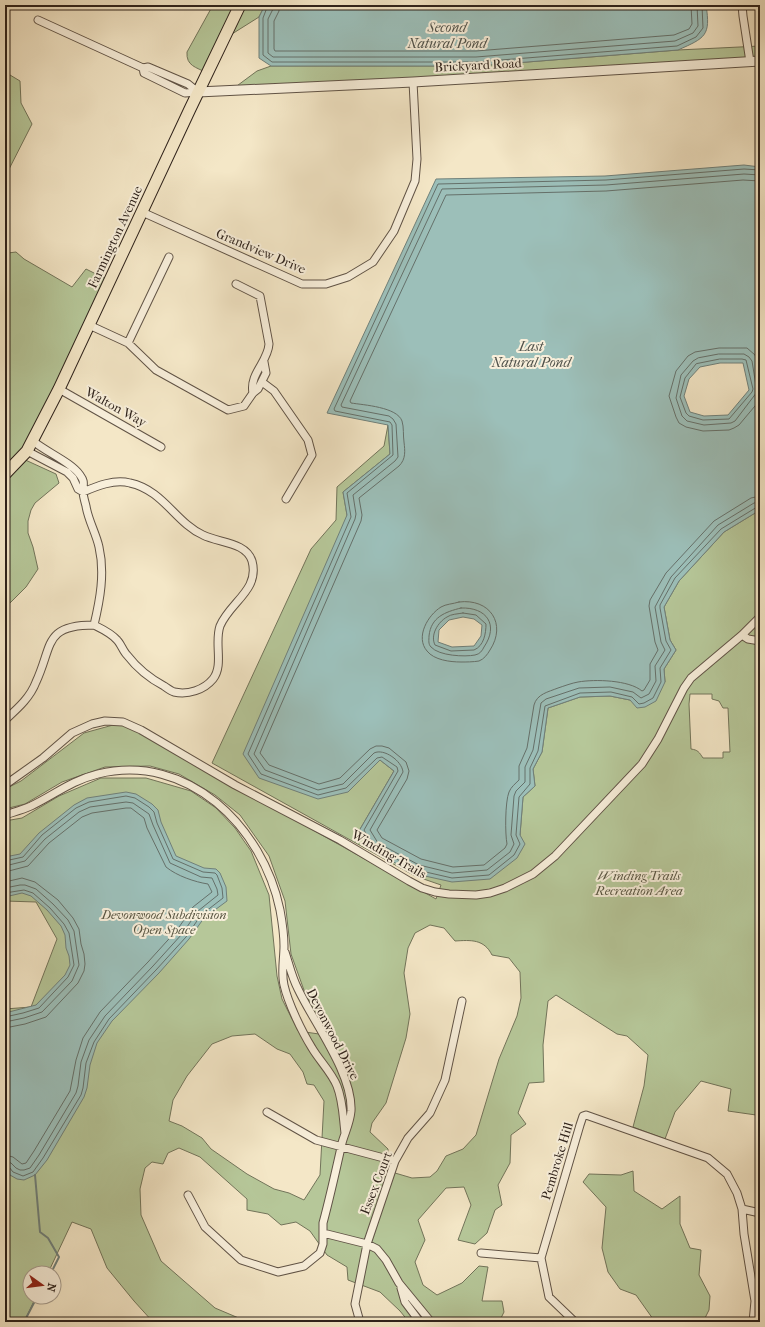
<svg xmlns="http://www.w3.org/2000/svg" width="765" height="1327" font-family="'IM FELL French Canon',serif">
<rect width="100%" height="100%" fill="#f4e7c7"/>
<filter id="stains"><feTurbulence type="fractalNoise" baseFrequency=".005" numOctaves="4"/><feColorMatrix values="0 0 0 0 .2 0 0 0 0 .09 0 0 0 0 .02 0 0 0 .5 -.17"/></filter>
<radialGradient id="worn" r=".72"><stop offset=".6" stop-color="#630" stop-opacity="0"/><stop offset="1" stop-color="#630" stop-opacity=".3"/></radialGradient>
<path fill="#b6c799" stroke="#72745a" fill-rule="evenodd" d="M213,5H265L259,17L224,39L207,73C196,67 186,66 187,52Z
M760,46V61L230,91L257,71L271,66H477L678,50Z
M5,72L20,81L21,103L32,124L5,177Z
M16,252L24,259L72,287L86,269L110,281L21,458L56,474L59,483L35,503L31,510L28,521V533L33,547L38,569L26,587L5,608V264L8,253Z
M388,425L390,454L343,492L347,515L348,792L380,760L394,771L359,831L520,835L523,797L535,786L533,769L542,752L548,708L580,697L610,696L630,700L665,682L664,669L676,650L670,640L664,607L679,581L724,532L760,510V1125L756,1115L728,1111L731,1089L701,1081L675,1112L665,1139L633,1127L644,1086L648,1055L627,1036L617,1034L556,995L548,1001L543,1045L544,1082L529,1083L518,1113L526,1124L511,1135L510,1163L498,1185L502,1205L495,1210L487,1233L475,1244L458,1240L471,1205L464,1187L446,1188L418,1220L425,1240L415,1262L423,1285L437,1295L462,1283L479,1266L488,1267L482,1301H502L504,1312L499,1322H409L400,1311L380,1292L348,1280L347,1267L327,1255L310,1231L296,1222L281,1225L268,1214L247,1210V1199L200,1157L179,1148L168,1153L163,1164L152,1162L145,1168L140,1189L141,1215L161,1261L215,1308L241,1319L261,1318L266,1322H153L134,1301L107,1268L91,1229L72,1222L48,1273H30V1297H36L24,1322H5V1009L31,1007L57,939L36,902L5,901V821L22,818L59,796L101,778H146L191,791L216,808L235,828L251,851L269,895L277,976L282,999L298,1031L326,1035L305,993L291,954L285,901L269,856L240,815L215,795L179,774L150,766L105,767L62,782L25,804L5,809V789L21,781L84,733L113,725H126L436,899L441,885L415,876L212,763L311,549L336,520L337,487L384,446ZM690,694H712V699L719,701L723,708H728L730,752H723V758H703C699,752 698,750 691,749L689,704ZM430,925L444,928L455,941C471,940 484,939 492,955L509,958L520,972L521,998L517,1016L499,1059L476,1135L463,1149L446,1156L437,1171L430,1177L412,1178L395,1173L388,1166V1149L370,1132L372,1123L386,1103L406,1038L410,1014L404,973L408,948L415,933ZM255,1034L277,1049L290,1054L303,1072L307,1084L314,1085L324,1101L320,1175L304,1200L289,1193L274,1189L247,1174L211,1149L202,1138L182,1126L169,1121L173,1100L187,1076L212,1044L232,1036Z
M633,1171L634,1191L662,1209L680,1196V1224L690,1248L701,1250L699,1275L710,1296L709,1310L703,1322H661L653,1319L636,1295L620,1289L608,1272L602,1248L606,1207L583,1182L589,1174L621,1175Z"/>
<path fill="#9cbfb9" stroke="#70807a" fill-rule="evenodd" d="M265,5H706C711,36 705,38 678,50L477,66H271L259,58V17Z
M744,165L760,167V510L724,532L679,581L664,607L670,640L676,650L664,669L665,682L656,701L645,707L637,708L630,700L610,696L580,697L548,708L542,752L533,769L535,786L523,797L520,835L525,844L517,858L490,879L452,882L416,874L371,850L359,831L394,771L380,760L348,792L318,799L259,778L243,754L347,515L343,492L390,454L388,425L327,413L436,179L605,176ZM720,363H743L749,390L728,415L704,416L690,412L684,396L689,379L700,367ZM463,617L474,619L482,625L481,636L474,646L452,647L438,642L439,630L449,620Z
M126,792L136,794L152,804L158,810L161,822L176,856L204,868L216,869L220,873L226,887L227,901L204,918L189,939L159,973L112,1021L97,1043L90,1065L87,1088L84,1097L47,1160L35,1175L24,1180L17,1179L10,1175L5,1168V1013L36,1005L65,975L70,965L69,956L66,948L65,935L61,926L47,910L31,896L22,893L5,897V857L20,854L39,833L74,805L87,798Z"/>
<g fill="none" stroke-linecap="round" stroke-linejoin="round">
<path stroke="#65706a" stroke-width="1" d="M268,5L263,18V55L272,62H476L677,46L696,37L703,28L702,5
M273,5V9L268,19V53L273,57H476L675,41L693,33L698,26L697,5
M279,5V11L274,21V49L275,51H476L674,35L689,29L692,24L691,5
M760,170L744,169L606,180L438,184L334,409L335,411L390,422L392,425L393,455L347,493L351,517L248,754L261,774L318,795L346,788L377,758L382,757L397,767L398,771L364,830L374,847L417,870L452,878L489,875L514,855L520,844L516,835L519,797L530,784V768L538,751L545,706L580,693L611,692L632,697L639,704L644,703L653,698L661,682L660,668L671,650L666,641L660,608V605L675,578L721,529L757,507H760
M760,175L744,174L606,185L442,189L341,405L342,407L389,416L393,419L396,424L398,457L395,461L353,495L356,514L355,519L254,754L265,770L318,790L343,784L374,753C384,748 402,761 403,772L370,830L378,843L419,865L452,873L487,870L510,852L514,844L511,835L514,796L516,791L525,782V767L533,750L541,703L546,699L579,688L610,687L633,692L641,698L649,694L656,681L655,666L665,650L661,642L655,607L671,577L718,525L754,503L760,502
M760,181L743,180L606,191L446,195L350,401L351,403C364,405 397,407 402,421C404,427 403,436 404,442C405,451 406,459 399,466L359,498L362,515L361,521L260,753L269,765L319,784L340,778L370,749L376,746H382L389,748L406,762L409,771L407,779L377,830L382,838L421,859L453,867L484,865L505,848L507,844C505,834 505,802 509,792C511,787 515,784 519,780V766L527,748L534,705C537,694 548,692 558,688C564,686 572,683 578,682C595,679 629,680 642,691L644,690L650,680V664L658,650L655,642L649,606L650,600L666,573L714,521L751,498L760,496
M719,354H744L749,357L752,361L757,392L735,421L731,423L704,425L687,421L682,416L676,398L681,375L693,361L698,358Z
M720,359H742L746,360L753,389L752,392L729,419L703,420L689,416L686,413L680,397L685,378L696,364Z
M760,371L755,355L747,348H719L695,352L688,356L676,371L669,396L676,417L679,423L686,427L703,431L729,430L734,428L739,425L760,400
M459,602C490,598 507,624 490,650C487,655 484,659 479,661C473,662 466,662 461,662C450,662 434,660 427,651C415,637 428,615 441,607C446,604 453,604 459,602Z
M461,608C487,607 499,625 484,647C482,651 480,654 475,655C465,657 439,656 431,647C428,644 429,640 429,636C431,617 445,612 461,608Z
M463,613L476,615L486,624C486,633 484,646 474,650L451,651L435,645C430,635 438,622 447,617C451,614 458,614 463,613Z
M5,861L23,857L42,835L76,808L89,802L126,796L135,798L149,807L154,812L157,823L173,859L203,872L215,873L217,875L222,888L223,898L201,915L186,937L156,970L109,1019L94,1042L86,1063L83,1088L81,1095L43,1158L33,1172L23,1176L13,1172L9,1167L5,1166
M5,866L25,861L45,839L79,812L90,807L126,802L133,803L149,814L153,825L170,863L201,877L212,878L217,889L218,895L198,911L182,934L153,966L105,1016L89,1040L81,1062L78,1086L76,1093L39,1155L30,1168L24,1170H20L16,1168L11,1163L5,1161
M5,872L28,866L49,843L82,817L92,813L126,808H131L144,818L147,828L166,867C177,876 195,882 208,884L212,892L193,907L177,930L148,962L100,1012L83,1038L76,1060L70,1091L34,1151L26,1163L22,1164L13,1157L5,1155
M5,882L22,878L35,882L58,900L73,918L79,929L81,944L84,954L85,964L84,971L78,983L46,1017L25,1024L5,1028
M5,888L20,885H25L36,889L53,904L68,920L74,931L79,965L72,981L42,1012L24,1018L5,1022
M5,893L24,890L33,893L50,908L64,924L69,933L74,965L68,977L39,1008L23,1013L5,1017"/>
<path stroke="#70807a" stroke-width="2" d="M35,1175L40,1232L48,1238L59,1257L51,1273
M24,1322L37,1297"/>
<defs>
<path id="minor" d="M742,5L743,16L750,62
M38,20L143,68L148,67L188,84L198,92
M143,68L144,73L185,93L198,92
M142,212L302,284H326L348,277L373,262L394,231L415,181L417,159L413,82
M236,284L260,296L269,344C268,362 249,374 253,393
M89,325L128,343L156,370L228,410L244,406L253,393L258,389L266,373L264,362
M128,343L169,257
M262,382L274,391L308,440L312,455L286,499
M59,389L161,447
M27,451L67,472L73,478L78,489L83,492C97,486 114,479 130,483C163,490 176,523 203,535C219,543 246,542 252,561C260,590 230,602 220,626C214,643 224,665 213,679C204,690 188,695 174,692C171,691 167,688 164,686C149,678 137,668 127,655C123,651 121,644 117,640C111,633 102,629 94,625C100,600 105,573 99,547C96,533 88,520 86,506C85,502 83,496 83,491C83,483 85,482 80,475C71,462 46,452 33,441
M742,635L748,639L760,641
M5,720C17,709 30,698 36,682C53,646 43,625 94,625
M5,785L43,758L72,733L92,724L105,721L123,722L141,730L235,785L340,840L409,881L422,888L435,892L449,894L476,895L490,893L505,888L533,874L555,856L642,764L658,739L684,688L691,678L742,635L760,617
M5,815C14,812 22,810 31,806C56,794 70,781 98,774C188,752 263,827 280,910C282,921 284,934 284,946C284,959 281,972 284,985C288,1003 302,1032 312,1048C319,1060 332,1073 337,1086C343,1101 343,1117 345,1133
M285,952C289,964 292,978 298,989C314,1023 353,1074 351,1111C350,1123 345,1132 342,1143C336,1170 330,1197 323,1223V1233L367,1244L377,1249L386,1260L399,1283L431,1322
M267,1112L316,1140L395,1161
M188,1195L205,1227L241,1260L278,1272L304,1266L320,1253L323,1244V1233
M742,1209L760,1213
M481,1253L541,1258
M401,1288L405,1302L420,1322
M360,1322L355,1304L367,1244L395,1161L408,1138L430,1113L445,1080L462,1001
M575,1322L549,1297L541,1258L580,1125L583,1116L586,1115L708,1158L727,1174L737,1193L742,1209L744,1234L755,1301L753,1322"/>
<path id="tertiary" d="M198,92L413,82L760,61"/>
<path id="primary" d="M5,474L27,451L59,389L190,109L240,5"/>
</defs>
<use href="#minor" stroke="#605346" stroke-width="9"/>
<use href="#tertiary" stroke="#605346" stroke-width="11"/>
<use href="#primary" stroke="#2e221b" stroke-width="13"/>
<use href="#minor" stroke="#f8efdb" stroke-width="7"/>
<use href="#tertiary" stroke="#f8efdb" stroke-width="9"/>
<use href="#primary" stroke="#f4e7c7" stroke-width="11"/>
</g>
<g text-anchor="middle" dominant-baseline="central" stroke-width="4" stroke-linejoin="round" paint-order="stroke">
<g font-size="13" fill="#2e221b" stroke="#f8efdb">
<text transform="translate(478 65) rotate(-3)">Brickyard Road</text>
<text transform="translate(115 237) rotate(-65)">Farmington Avenue</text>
<text transform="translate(261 251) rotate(23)">Grandview Drive</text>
<text transform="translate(116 407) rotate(29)">Walton Way</text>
<text transform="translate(389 854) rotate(30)">Winding Trails</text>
<text transform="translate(333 1034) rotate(63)">Devonwood Drive</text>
<text transform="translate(557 1161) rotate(-73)">Pembroke Hill</text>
<text transform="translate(376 1183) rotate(-69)">Essex Court</text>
</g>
<g font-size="13" font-style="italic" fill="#575441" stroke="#f8efdb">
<text x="639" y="875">Winding Trails<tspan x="639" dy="15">Recreation Area</tspan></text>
<text x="164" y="914">Devonwood Subdivision<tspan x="164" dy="15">Open Space</tspan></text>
</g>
<g font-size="14" font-style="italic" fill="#4f514a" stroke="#f8efdb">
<text x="447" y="27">Second<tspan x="447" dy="16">Natural Pond</tspan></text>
<text x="531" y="346">Last<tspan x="531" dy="16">Natural Pond</tspan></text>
</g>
</g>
<rect width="765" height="1327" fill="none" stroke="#f4e7c7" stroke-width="20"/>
<rect x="6" y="6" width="753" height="1315" fill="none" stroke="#2e221b" stroke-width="2"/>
<rect x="10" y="10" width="745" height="1307" fill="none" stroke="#2e221b"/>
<g transform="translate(42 1285) rotate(104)"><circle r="19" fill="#f8efdb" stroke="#a79d8e"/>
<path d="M0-3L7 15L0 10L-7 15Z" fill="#8f2418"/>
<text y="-6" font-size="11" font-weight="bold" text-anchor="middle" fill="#2e221b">N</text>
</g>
<rect width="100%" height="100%" filter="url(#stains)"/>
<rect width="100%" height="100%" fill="url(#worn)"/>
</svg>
